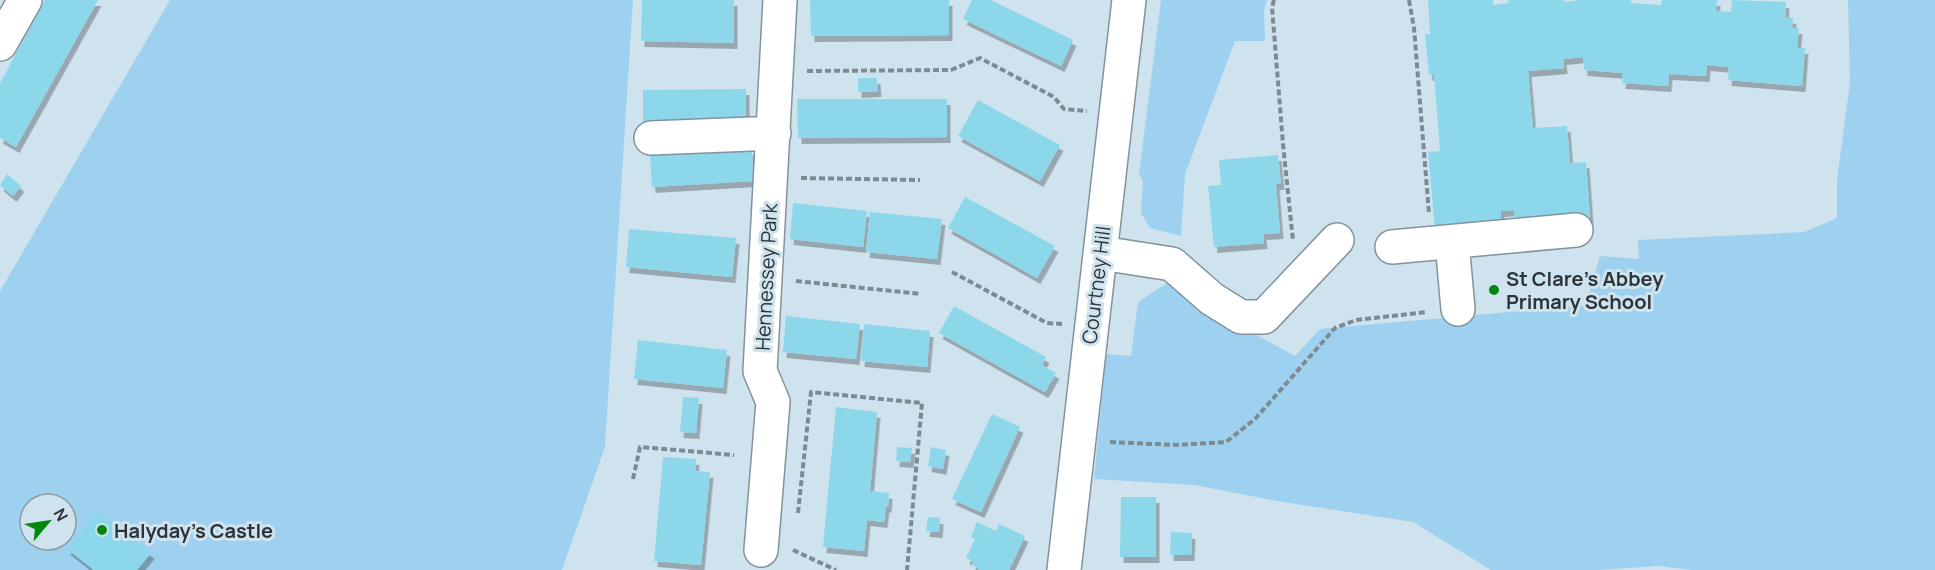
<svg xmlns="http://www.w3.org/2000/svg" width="1935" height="570" font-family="Manrope,sans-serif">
<defs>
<filter id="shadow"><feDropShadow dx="3.5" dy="6" stdDeviation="0" flood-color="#0004"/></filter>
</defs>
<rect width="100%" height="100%" fill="#cfe3ef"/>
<path fill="#9ed1ef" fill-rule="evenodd" d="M170,0H633L605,447L562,570H0V291ZM30,504H66V540H30Z
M1161,0H1267L1264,10L1265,41H1235L1185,174L1181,236L1150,228L1141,213L1143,181L1139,174Z
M1848,0H1935V570H1691L1659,566L1597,570H1491L1413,522L1283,502L1194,485L1094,479L1106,354L1131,356L1138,302L1173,279L1253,333L1295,356L1320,329L1586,305L1600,256L1639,259L1638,240L1804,232L1837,218V180L1850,82Z"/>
<path fill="#8dd7eb" filter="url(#shadow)" d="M45,0H98L16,147L0,138V83Z
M642,0H734V43L641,41Z
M810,0H949V35L811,36Z
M972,0H991L1073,40L1061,66L963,19Z
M1428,0H1493V5L1509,3L1508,0H1564V2L1579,0H1631V3L1661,5L1662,0H1717L1716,11L1731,12L1732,0L1786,2L1785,17L1793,18L1792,28H1799L1797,48H1805L1802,86L1728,80L1729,67L1707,65L1706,76L1669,74L1668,86L1622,83L1623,73L1584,70L1583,57L1563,59L1564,68L1528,71L1533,128L1567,126L1570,163L1586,162L1590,218L1515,224L1514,210L1501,211V225L1435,230L1428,152L1440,151L1434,74L1429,75L1425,34H1430Z
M858,78H877L878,91L858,92Z
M746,89V121L643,122V90Z
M797,99H947V137L798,138Z
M978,100L1060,145L1040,181L958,136Z
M752,149L753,181L652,187L650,155Z
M1278,155L1281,184H1276L1280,233L1263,234L1264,243L1214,247L1208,186L1221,185L1219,160Z
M7,174L21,186L13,196L0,185Z
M965,197L1055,246L1037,278L948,228Z
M793,203L867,211L863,247L790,239Z
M870,212L942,219L937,259L866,252Z
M629,229L736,238L732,277L626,267Z
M954,306L1046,357L1042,365L1056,373L1045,392L939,333Z
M786,316L860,324L856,359L783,352Z
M864,324L930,331L927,367L861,361Z
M638,340L727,350L723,388L634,379Z
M683,397L699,398L696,433L680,432Z
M836,407L877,412L870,491L889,493L888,507L886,506L884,522L867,520L864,551L823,547Z
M992,414L1020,427L981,512L952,499Z
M897,447L912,448L910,462L896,461Z
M931,447L946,450L943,469L928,466Z
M663,457L696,459L695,471L710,472L701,565L654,561Z
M1121,497H1156V557H1120Z
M98,511L151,553L137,570H94L67,549Z
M928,517L940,518L939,532L926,531Z
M977,522L996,531L999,524L1025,536L1009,570H978L979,568L972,565L973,561L966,558L975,539L971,537Z
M1171,532L1192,533L1191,555H1170Z"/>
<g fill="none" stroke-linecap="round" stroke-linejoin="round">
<defs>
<path id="minor" d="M0,44L25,0
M651,138L774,133
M1452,242L1458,309
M1392,247L1576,230
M1101,253L1172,264L1212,299L1241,317H1264L1337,240
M761,550L773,402L760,371L780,0
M1064,570L1129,0"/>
</defs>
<use href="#minor" stroke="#81939e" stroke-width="36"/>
<path stroke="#7c8a92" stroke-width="4" stroke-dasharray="6 3" stroke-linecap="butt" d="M1274,0L1272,7L1283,144L1293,241
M1409,0L1414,28L1429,214
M807,71L951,70L980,58L1054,97L1064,109L1087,111
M801,178L920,180
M952,272L1047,323L1062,324
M796,281L921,294
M1110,442L1176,445L1226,442L1255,419L1335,328L1356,320L1427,312
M633,479L640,447L734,455
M798,513L811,392L922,403L907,570
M793,550L836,570"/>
<use href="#minor" stroke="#fff" stroke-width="33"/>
</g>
<g fill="#04870e" stroke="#cfe3ef" stroke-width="2">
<circle cx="1494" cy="290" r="6"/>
<circle cx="102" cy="530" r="6"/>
</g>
<g text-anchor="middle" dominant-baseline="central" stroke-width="6" stroke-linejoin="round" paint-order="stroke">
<g font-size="20" fill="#2d3439" stroke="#cfe3ef">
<text transform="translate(766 277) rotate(-87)">Hennessey Park</text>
<text transform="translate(1096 285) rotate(-83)">Courtney Hill</text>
</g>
<g font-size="20" font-weight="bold" fill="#2d3439" stroke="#cfe3ef" text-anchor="start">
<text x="1506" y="278">St Clare's Abbey<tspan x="1506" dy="23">Primary School</tspan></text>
<text x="114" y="530">Halyday's Castle</text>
</g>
</g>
<g transform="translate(48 522) rotate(61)"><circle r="28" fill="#cfe3ef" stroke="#8e9da6" stroke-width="1.5"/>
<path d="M0-4.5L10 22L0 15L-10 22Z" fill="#04870e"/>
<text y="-9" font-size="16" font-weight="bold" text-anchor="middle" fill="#2d3439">N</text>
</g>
</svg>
